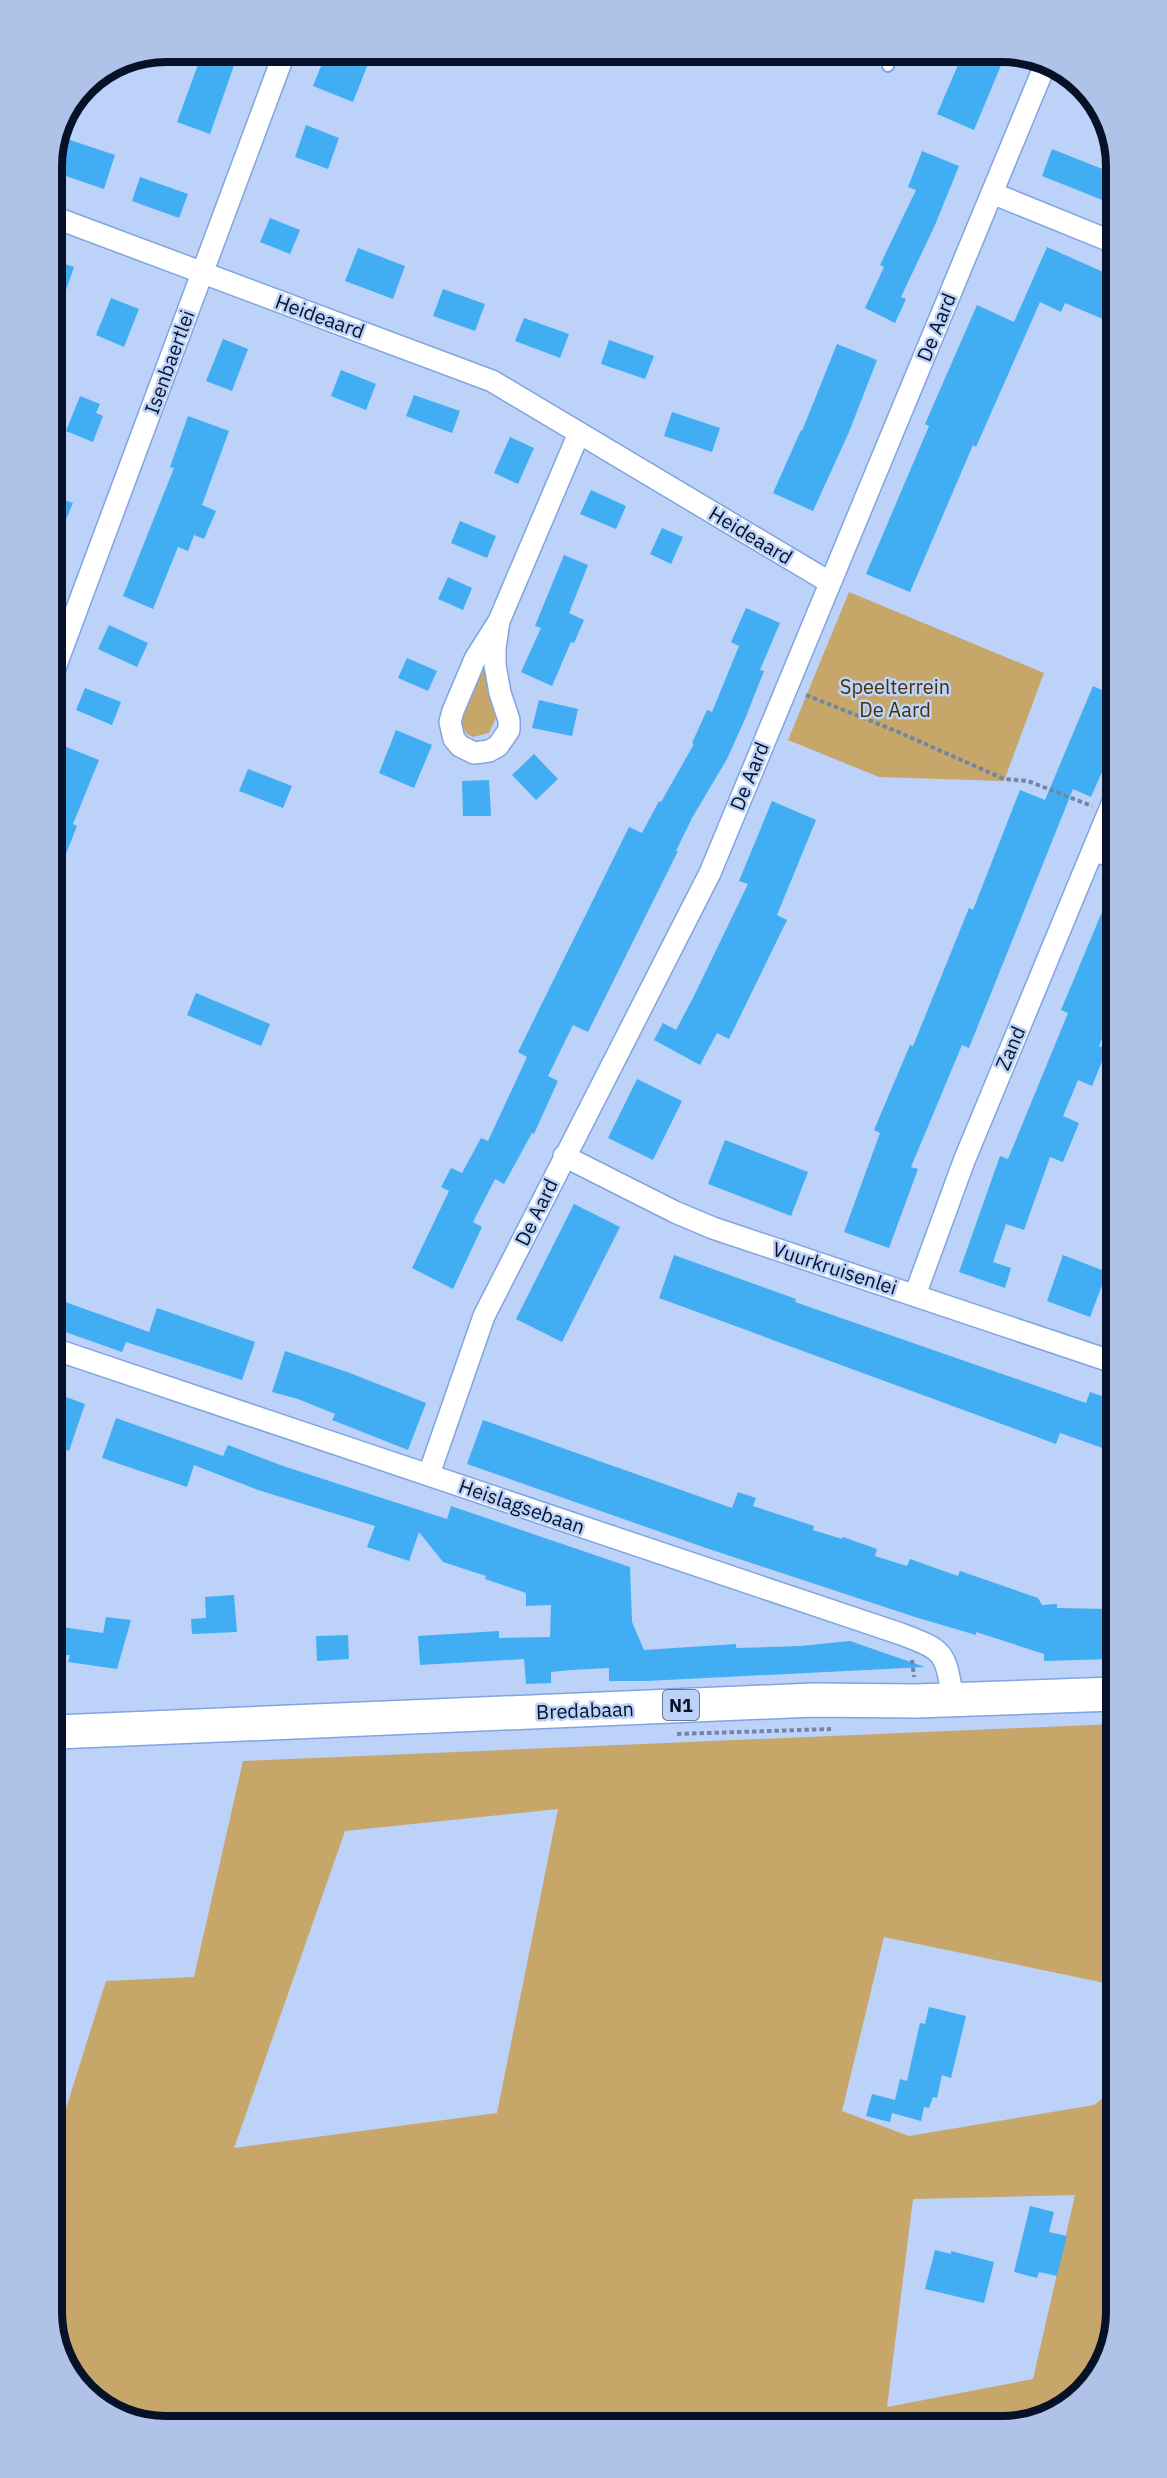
<svg xmlns="http://www.w3.org/2000/svg" width="1167" height="2478" font-family="'IBM Plex Sans',sans-serif">
<rect width="100%" height="100%" fill="#bcd2f8"/>
<path fill="#c7a66a" fill-rule="evenodd" d="M849,592L1044,673L1004,781L879,777L788,740Z
M482,655L499,711L489,733L473,737C441,723 473,676 482,655Z
M1114,1724L1115,1985L884,1937L842,2111L909,2136L1094,2105L1115,2089L1116,2312L1092,2382L1038,2421L158,2427L96,2403L57,2349V2137L106,1981L194,1977L243,1761ZM558,1809L497,2113L234,2148L345,1831ZM1075,2195L1033,2379L887,2407L913,2199Z"/>
<path fill="#41adf3" d="M203,51H239L210,134L177,122Z
M327,51H373L353,102L313,86Z
M964,51H1007L974,130L937,114Z
M306,125L339,138L328,169L295,157Z
M61,137L115,155L104,189L51,171V159Z
M1052,149L1110,172V203L1042,176Z
M922,151L959,166L935,225L901,297L906,299L895,323L865,308L884,267L880,265L916,190L908,187Z
M140,177L188,194L179,218L132,201Z
M270,218L300,230L290,254L260,242Z
M1047,247L1110,275V322L1065,303L1061,312L1040,302L976,447L973,445L910,592L866,574L929,426L925,424L977,305L1014,322Z
M358,248L405,266L393,299L345,281Z
M52,260L74,267L65,293L52,289Z
M443,289L485,304L475,331L433,316Z
M111,298L139,309L124,347L96,335Z
M524,318L569,334L560,358L515,341Z
M223,339L248,349L232,391L206,381Z
M609,340L654,356L645,379L601,364Z
M837,344L877,360L849,432L813,511L773,493L801,430L802,431Z
M341,370L376,384L366,410L331,396Z
M414,395L460,411L452,433L406,416Z
M80,396L100,404L96,413L103,416L93,442L66,431Z
M672,412L720,428L712,452L664,436Z
M188,416L229,431L202,505L216,511L204,539L194,535L188,551L178,547L153,609L123,596L174,468L170,467Z
M510,437L534,448L518,484L494,473Z
M591,490L626,506L616,529L580,514Z
M52,496L73,503L64,524L52,520Z
M460,521L496,536L487,558L451,543Z
M662,528L683,537L671,564L650,554Z
M564,555L588,565L569,613L584,620L574,643L571,642L552,686L521,672L541,628L535,626Z
M448,577L472,588L463,610L438,599Z
M746,608L780,623L760,670L764,671L745,719L727,759L692,818L676,851H678L588,1032L573,1025L548,1076L558,1081L552,1094L534,1134L532,1133L504,1184L495,1179L473,1222L482,1227L453,1289L412,1268L449,1191L441,1187L451,1168L462,1173L481,1138L488,1141L527,1057L518,1052L629,827L642,833L659,801L661,802L694,744L692,743L707,710L712,712L739,646L731,642Z
M109,625L148,643L137,667L98,649Z
M407,658L437,671L428,691L398,678Z
M1093,686L1111,694L1112,749L1091,797L1073,789L969,1048L962,1045L911,1167L918,1169L889,1248L844,1232L880,1133L874,1130L910,1045L913,1046L969,908L973,910L1020,790L1045,800Z
M85,688L121,702L112,725L76,710Z
M539,700L578,709L572,736L532,728Z
M396,730L432,745L414,788L379,773Z
M64,746L99,760L73,824L77,826L54,884L53,775Z
M534,754L558,779L536,800L512,775Z
M248,769L292,786L283,808L239,791Z
M489,780L491,816H463L462,781Z
M772,801L816,820L777,915L787,920L729,1039L717,1033L700,1065L654,1040L663,1023L676,1030L693,998L748,884L739,881Z
M1112,888V1013L1099,1046L1107,1049L1092,1086L1078,1080L1063,1116L1079,1123L1063,1162L1050,1157L1024,1230L1006,1224L993,1262L1011,1268L1005,1288L959,1272L1000,1156L1008,1159L1068,1013L1061,1010Z
M196,993L270,1024L261,1046L187,1015Z
M637,1079L682,1101L653,1160L608,1138Z
M725,1140L808,1172L791,1216L708,1184Z
M574,1204L620,1227L562,1342L516,1319Z
M674,1255L796,1299L795,1302L1086,1403L1090,1392L1113,1400L1114,1452L1060,1433L1056,1444L659,1298Z
M1063,1255L1107,1272L1090,1317L1047,1301Z
M54,1298L149,1332L157,1308L255,1342L242,1380L126,1342L122,1352L54,1328Z
M285,1351L350,1373L426,1403L408,1450L332,1420L335,1414L298,1399L272,1392Z
M55,1393L85,1404L69,1451L55,1446Z
M116,1418L223,1456L228,1445L283,1466L447,1519L451,1506L630,1567L632,1622L644,1650L736,1644V1648L800,1646L850,1641L925,1667L646,1681H609V1668L570,1670L551,1672V1683L526,1684L524,1659L420,1665L418,1636L499,1631V1638L550,1637L551,1605L526,1606V1593L485,1579L486,1576L443,1562L419,1532L409,1561L367,1547L375,1526L258,1490L194,1465L187,1487L102,1458Z
M483,1420L732,1508L738,1492L756,1498L753,1506L814,1526L813,1530L842,1539L843,1537L877,1549L875,1556L907,1566L910,1559L958,1576L960,1571L1038,1598L1042,1605L1057,1604V1608L1110,1609V1620H1114V1659L1044,1661V1654L976,1632V1635L915,1617L706,1548L467,1464Z
M234,1595L237,1632L192,1634L191,1619L206,1618L205,1597Z
M106,1617L131,1620L117,1669L68,1662L70,1655L55,1656V1626L103,1633Z
M348,1635L349,1659L317,1661L316,1636Z
M929,2007L966,2016L951,2078L942,2075L937,2098L933,2097L929,2108L924,2107L921,2121L892,2113L900,2079L907,2081L920,2023L925,2024Z
M872,2094L895,2100L890,2122L866,2116Z
M1030,2206L1054,2212L1049,2232L1067,2236L1057,2276L1039,2272L1037,2278L1014,2272Z
M935,2250L951,2254V2251L994,2262L984,2303L925,2289Z"/>
<g fill="none" stroke-linecap="round" stroke-linejoin="round">
<defs>
<path id="service" d="M888,66L894,51"/>
<path id="minor" d="M992,193L1110,241
M51,216L492,381L829,582
M499,621L495,648V665L500,693L509,720V730L498,746L489,751L474,753L460,746L454,739L450,722L453,711L475,659L499,621L579,433
M53,673L285,51
M1093,850L1112,857
M564,1156L675,1212L713,1228L1113,1362
M915,1295L964,1161L1112,804
M54,1349L901,1634C946,1651 945,1652 953,1700
M429,1474L484,1316L710,873L1045,65"/>
<path id="primary" d="M56,1732L813,1700L916,1701L1114,1694"/>
</defs>
<use href="#service" stroke="#81a4e1" stroke-width="14"/>
<use href="#minor" stroke="#81a4e1" stroke-width="24"/>
<use href="#primary" stroke="#81a4e1" stroke-width="36"/>
<path stroke="#7385a5" stroke-width="4" stroke-dasharray="4.5 3" stroke-linecap="butt" d="M806,695L896,731L1004,779L1028,781L1092,806
M912,1660L914,1677
M677,1734L831,1729"/>
<use href="#service" stroke="#fff" stroke-width="10"/>
<use href="#minor" stroke="#fff" stroke-width="21"/>
<use href="#primary" stroke="#fff" stroke-width="33"/>
</g>
<g text-anchor="middle" dominant-baseline="central" stroke-width="5" stroke-linejoin="round" paint-order="stroke">
<rect fill="#bcd2f8" stroke="#3d4c67" stroke-width="1.5" x="663" y="1690" width="36" height="30" rx="4.5"/>
<g font-size="18" font-weight="bold" fill="#071229">
<text x="681" y="1705">N1</text>
</g>
<g font-size="20" fill="#071229" stroke="#bcd2f8">
<text transform="translate(320 316) rotate(20)">Heideaard</text>
<text transform="translate(936 327) rotate(-68)">De Aard</text>
<text transform="translate(169 362) rotate(-70)">Isenbaertlei</text>
<text transform="translate(751 535) rotate(31)">Heideaard</text>
<text transform="translate(749 776) rotate(-68)">De Aard</text>
<text transform="translate(1010 1048) rotate(-67)">Zand</text>
<text transform="translate(536 1212) rotate(-64)">De Aard</text>
<text transform="translate(835 1268) rotate(18)">Vuurkruisenlei</text>
<text transform="translate(522 1506) rotate(19)">Heislagsebaan</text>
<text transform="translate(585 1710) rotate(-2)">Bredabaan</text>
</g>
<g font-size="20" fill="#483100" stroke="#bcd2f8">
<text x="895" y="686">Speelterrein<tspan x="895" dy="23">De Aard</tspan></text>
</g>
</g>
<path d="M0 0H1167V2478H0ZM166 62H1002A104 104 0 0 1 1106 166V2312A104 104 0 0 1 1002 2416H166A104 104 0 0 1 62 2312V166A104 104 0 0 1 166 62Z" fill="#aec3e7" fill-rule="evenodd"/>
<path fill="none" stroke="#071229" stroke-width="8" d="M166 62H1002A104 104 0 0 1 1106 166V2312A104 104 0 0 1 1002 2416H166A104 104 0 0 1 62 2312V166A104 104 0 0 1 166 62Z"/>
</svg>
